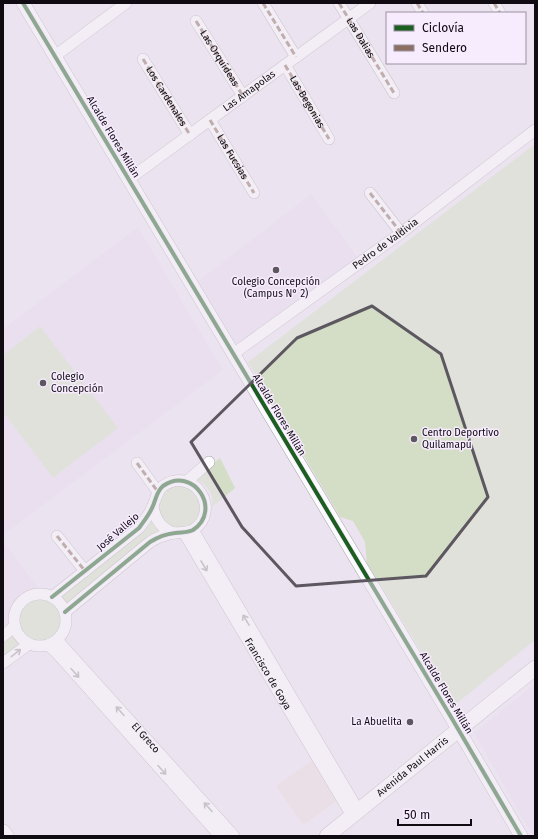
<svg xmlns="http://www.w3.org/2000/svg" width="538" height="839" font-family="'Fira Sans',sans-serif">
<rect width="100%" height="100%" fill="#ebe3ef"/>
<path fill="#ecdadd" d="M314,759L338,800L303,825L276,786Z"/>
<path fill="#e8daf0" d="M311,194L357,257L235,345L197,282Z
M138,227L223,370L3,535V329Z
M3,541L38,587L26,593L21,597L14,607L12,624L3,630Z
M535,684V836H533L474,733Z"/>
<path fill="#d4ddc6" d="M535,144V640L456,704L453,703L450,699L367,563L365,542L353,521L340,517L248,362Z
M40,326L118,428L53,478L3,412V355Z
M220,458L235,488L212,507C212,504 213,500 212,497C210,489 202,481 194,479Z
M183,484L199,494L202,513L191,528L172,529L158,516C159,490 158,491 183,484Z
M154,513L169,533L65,610L56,599Z
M16 620a24 24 0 1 1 48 0a24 24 0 1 1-48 0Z
M12,631L23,646L3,661V639Z"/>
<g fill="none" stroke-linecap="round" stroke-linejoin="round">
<defs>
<g id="minor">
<path d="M263,3L296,57"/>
<path d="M339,3L394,93"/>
<path d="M417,3L423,13"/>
<path d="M494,3L500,13"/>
<path d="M196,21L243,96"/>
<path d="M55,56L126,3"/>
<path id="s1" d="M143,59L190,135"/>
<path d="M285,65L329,139"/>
<path id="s2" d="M210,120L254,193"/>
<path id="s3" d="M129,179L370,3"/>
<path d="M370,193L401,233"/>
<path id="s4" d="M233,354L401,233L535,130"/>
<path d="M137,463L158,492"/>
<path d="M186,482L209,462"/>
<path d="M153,506C155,520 161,528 174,533"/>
<path d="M193,530L358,810"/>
<path id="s5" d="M184,533L352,816"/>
<path d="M57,536L85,571"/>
<circle cx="40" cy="620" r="26"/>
<path d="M52,597L139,528C144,521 149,515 152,508C156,500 156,492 163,486C193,465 223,510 193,530C187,533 182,532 175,533C166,534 158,537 150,542L65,612"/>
<path d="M3,636L15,626"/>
<path id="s6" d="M57,640L234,836"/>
<path d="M48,645L56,652L220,836"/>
<path d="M3,663L29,644"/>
</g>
<path id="tertiary" d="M23,3L451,717L521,836"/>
<g id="secondary">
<path d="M3,832L6,836"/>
<path id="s7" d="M327,836L535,668"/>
</g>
</defs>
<use href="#minor" stroke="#a9a3ac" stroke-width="12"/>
<use href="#tertiary" stroke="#a9a3ac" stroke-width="14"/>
<use href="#secondary" stroke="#a9a3ac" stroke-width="16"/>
<use href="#minor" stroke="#fcfbfd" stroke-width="11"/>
<use href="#tertiary" stroke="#fcfbfd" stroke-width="13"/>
<use href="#secondary" stroke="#fcfbfd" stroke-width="15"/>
<g stroke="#8d6e63" stroke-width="3" stroke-dasharray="6 3" stroke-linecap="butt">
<path d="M263,3L296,57"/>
<path id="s8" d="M339,3L394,93"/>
<path d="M417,3L423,13"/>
<path d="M494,3L500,13"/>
<path id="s9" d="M196,21L243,96"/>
<path d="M143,59L190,135"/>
<path id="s10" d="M285,65L329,139"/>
<path d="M210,120L254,193"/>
<path d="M370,193L401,233"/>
<path d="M137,463L158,492"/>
<path d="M57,536L85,571"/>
</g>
<defs>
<path id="cycleway" d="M23,3L451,717L521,836
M52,597L139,528C144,521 149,515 152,508C156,500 156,492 163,486C193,465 223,510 193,530C187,533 182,532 175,533C166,534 158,537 150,542L65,612"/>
</defs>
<use href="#cycleway" stroke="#f7ebfe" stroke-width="6"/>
<use href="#cycleway" stroke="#1b5e20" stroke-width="4"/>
</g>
<defs><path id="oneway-shaft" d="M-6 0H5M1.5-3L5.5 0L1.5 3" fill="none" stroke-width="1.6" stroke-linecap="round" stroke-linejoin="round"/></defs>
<g stroke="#9e9b9f">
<use href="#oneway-shaft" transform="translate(204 566) rotate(59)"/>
<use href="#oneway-shaft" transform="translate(246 620) rotate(-121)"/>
<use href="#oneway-shaft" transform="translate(16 653) rotate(-38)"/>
<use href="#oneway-shaft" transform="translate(75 673) rotate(48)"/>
<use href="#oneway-shaft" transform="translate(120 711) rotate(-132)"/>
<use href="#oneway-shaft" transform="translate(162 770) rotate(48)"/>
<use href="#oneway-shaft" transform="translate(208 807) rotate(-132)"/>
</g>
<path d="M0 0H538V839H0ZM372,306L441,354L488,497L426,576L296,586L242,527L191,442L297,338Z" fill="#ebe3ef" fill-opacity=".55" fill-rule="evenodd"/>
<path fill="none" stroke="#5d5760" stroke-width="3" stroke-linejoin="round" d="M372,306L441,354L488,497L426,576L296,586L242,527L191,442L297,338Z"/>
<g fill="#5d5760" stroke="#f7ebfe" stroke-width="1.5">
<circle cx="276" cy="270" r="4"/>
<circle cx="43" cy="383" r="4"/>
<circle cx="414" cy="439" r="4"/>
<circle cx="410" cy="722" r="4"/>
</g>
<g text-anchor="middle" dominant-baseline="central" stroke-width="3" stroke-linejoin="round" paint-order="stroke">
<g font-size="10" fill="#100b13" stroke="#f7ebfe">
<text stroke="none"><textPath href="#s8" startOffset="41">Las Dalias</textPath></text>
<text stroke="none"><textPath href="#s9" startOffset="44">Las Orquídeas</textPath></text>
<text stroke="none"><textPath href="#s3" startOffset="149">Las Amapolas</textPath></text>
<text stroke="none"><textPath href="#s1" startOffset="44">Los Cardenales</textPath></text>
<text stroke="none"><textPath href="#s10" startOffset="43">Las Begonias</textPath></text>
<text transform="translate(113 137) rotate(59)">Alcalde Flores Millán</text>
<text stroke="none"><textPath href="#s2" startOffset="43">Las Fucsias</textPath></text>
<text stroke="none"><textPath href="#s4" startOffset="188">Pedro de Valdivia</textPath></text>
<text transform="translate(279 415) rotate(59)">Alcalde Flores Millán</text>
<text transform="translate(118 532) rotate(-41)">José Vallejo</text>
<text stroke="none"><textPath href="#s5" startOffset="164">Francisco de Goya</textPath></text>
<text transform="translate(446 693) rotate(59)">Alcalde Flores Millán</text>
<text stroke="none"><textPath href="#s6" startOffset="132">El Greco</textPath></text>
<text stroke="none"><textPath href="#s7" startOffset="110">Avenida Paul Harris</textPath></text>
</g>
<g font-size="10" fill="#100b13" stroke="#f7ebfe" text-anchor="start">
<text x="276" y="282" text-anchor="middle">Colegio Concepción<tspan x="276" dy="12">(Campus N° 2)</tspan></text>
<text x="51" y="377">Colegio<tspan x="51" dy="12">Concepción</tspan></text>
<text x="422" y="433">Centro Deportivo<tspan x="422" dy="12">Quilamapu</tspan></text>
<text x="402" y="722" text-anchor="end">La Abuelita</text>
</g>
</g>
<rect width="538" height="839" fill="none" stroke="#100b13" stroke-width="8"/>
<rect x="386" y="12" width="140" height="52" fill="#f7ebfe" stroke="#9b91a0"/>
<rect x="394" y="25" width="20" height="6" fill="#1b5e20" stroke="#9b91a0"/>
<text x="422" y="32" font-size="12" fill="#100b13">Ciclovía</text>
<rect x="394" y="45" width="20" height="6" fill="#8d6e63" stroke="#9b91a0"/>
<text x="422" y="52" font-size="12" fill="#100b13">Sendero</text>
<path d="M398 819v6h73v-6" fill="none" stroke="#100b13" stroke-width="2"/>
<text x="404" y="819" font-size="12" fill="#100b13" stroke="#f7ebfe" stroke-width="3" paint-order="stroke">50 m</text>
</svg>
